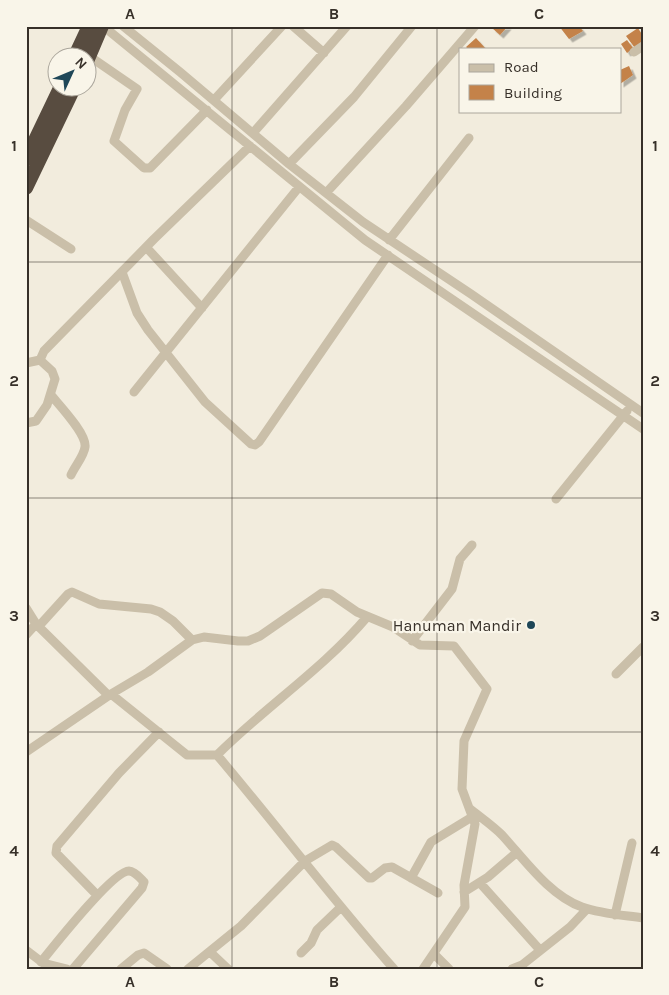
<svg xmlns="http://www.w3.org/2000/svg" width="669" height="995" font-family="Karla,sans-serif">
<defs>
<filter id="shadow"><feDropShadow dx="3.5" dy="3.5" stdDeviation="0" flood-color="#0004"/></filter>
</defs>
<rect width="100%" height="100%" fill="#f2ecdd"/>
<path fill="#c48249" filter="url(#shadow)" d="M494,26H508L500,35L492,28Z
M559,26H579L583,31L569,39Z
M638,28L643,36V43L635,48L626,36Z
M476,38L486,49H468L466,47Z
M627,40L633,48L627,53L621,44Z
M629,66L633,75L620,84V70Z"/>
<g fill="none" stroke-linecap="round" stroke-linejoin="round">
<path stroke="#cabfa9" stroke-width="9" d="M103,26L365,240L643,429
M123,26L180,72L289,164L363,222L471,294L643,413
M293,26L324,53
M634,52L643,46
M89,56L137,89L125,110L114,141L144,168H150L207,110
M214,100L282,26
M253,133L347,26
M289,164L354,97L412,26
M326,193L406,106L475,26
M26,220L71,249
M389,240L469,138
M146,247L202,308
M122,272L137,313L148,330L205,402L251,444L255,445L259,442L388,255
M26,363L40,360
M134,392L299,187
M51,395C59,405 87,434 85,447C84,456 75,466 71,475
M26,423L36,421L47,405L55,379L52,371L40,360L44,351L154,239L250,146
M556,499L627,411
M26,608L36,624L108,695
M39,626L68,594L72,592L99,604L151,609L160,612L173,621L192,640
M26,635L36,624
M412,641L452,589L460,559L472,545
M616,674L643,647
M111,694L148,672L192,640L204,637L238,641H248L260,636L322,593L331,594L357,612L393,627L420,645L454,646L487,689L464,741L462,789L475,824L464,885L465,907L423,969
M26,752L111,694L187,755H217C277,826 333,900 394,969
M217,755C265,707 323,669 367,617
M469,808C480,817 492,825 502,835C524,859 550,896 582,907C602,914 622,915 643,918
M411,878L431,842L472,817
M480,883L540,950
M464,892L488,877L516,853
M97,895L56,853L57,846L119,773L159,732
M615,915L632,843
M26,950L43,963L67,969
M210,952L228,969
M301,953L311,943L317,930L341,907
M434,954L449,969
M41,962C54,946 113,871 129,871C135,871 141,879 144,882L142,888L73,969
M121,969L138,955L144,953L167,969
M188,969L241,926L305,861L332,845L336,847L369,878H372L385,868L392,867L438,893
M512,969L522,965L570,927L587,909"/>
<path stroke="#584c40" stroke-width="14" d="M74,58L89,26
M88,59L102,26
M26,159L60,88
M26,188L74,88"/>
</g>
<path fill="none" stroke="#373029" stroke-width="1" stroke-opacity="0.55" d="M232,26V969M437,26V969M26,262H643M26,498H643M26,732H643"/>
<circle fill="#1f4758" stroke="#f9f5e9" stroke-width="2" cx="531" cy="625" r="5"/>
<g text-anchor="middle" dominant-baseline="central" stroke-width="4.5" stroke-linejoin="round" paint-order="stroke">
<g font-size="16" fill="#373029" stroke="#f9f5e9" text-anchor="end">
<text x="521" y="625">Hanuman Mandir</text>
</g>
</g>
<rect width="669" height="995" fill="none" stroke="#f9f5e9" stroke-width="55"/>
<rect x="459" y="48" width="162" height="65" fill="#f9f5e9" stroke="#aba69c"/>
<rect x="469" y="64" width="25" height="8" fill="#cabfa9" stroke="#aba69c"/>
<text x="504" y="72" font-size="15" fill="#373029">Road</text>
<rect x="469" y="85" width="25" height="15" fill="#c48249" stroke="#aba69c"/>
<text x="504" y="98" font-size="15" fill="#373029">Building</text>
<g transform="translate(72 72) rotate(46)"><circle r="24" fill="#f9f5e9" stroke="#aba69c"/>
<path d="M0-4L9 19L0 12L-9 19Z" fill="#1f4758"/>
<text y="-8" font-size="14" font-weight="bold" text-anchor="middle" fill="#373029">N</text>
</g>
<rect x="28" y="28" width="614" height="940" fill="none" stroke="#373029" stroke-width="2"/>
<g font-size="16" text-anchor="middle" font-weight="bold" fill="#373029">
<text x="130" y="19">A</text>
<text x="334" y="19">B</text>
<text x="539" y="19">C</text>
<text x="14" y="151">1</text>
<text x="655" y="151">1</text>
<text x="14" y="386">2</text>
<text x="655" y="386">2</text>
<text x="14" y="621">3</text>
<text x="655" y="621">3</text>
<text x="14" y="856">4</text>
<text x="655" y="856">4</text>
<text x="130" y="987">A</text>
<text x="334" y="987">B</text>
<text x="539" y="987">C</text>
</g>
</svg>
